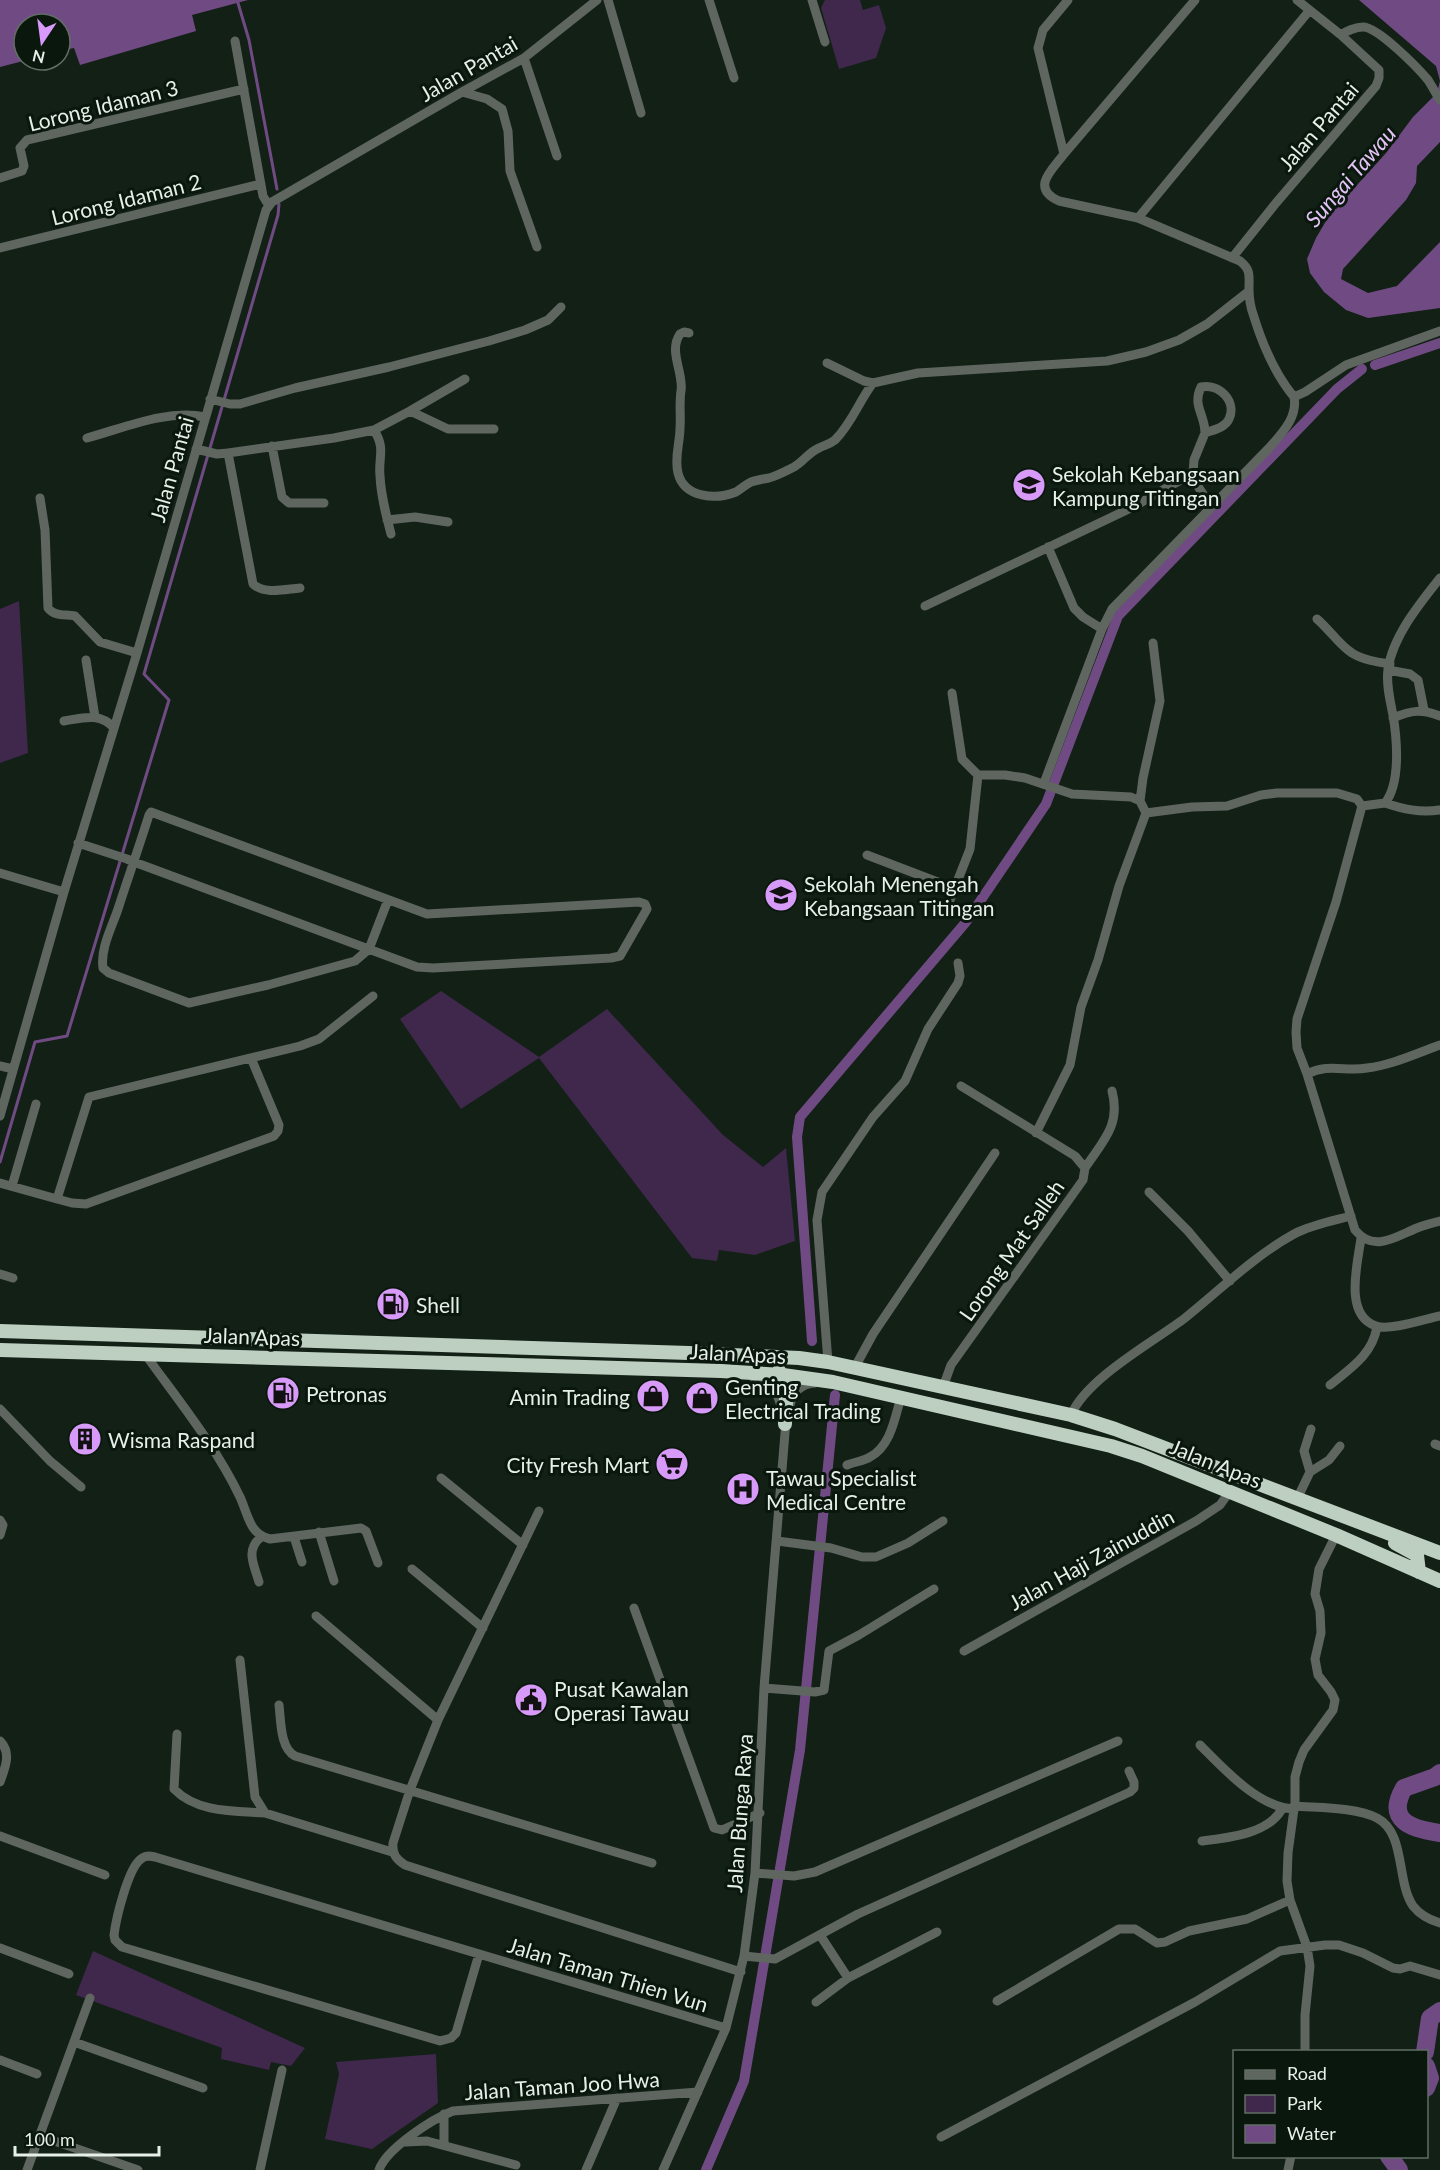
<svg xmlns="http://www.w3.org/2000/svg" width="1440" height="2170" font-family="Lato,sans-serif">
<rect width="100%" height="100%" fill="#122016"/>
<path fill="#3f284b" d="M825,0H860L863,10L879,5L886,28L876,58L839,69L821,8Z
M19,601L28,753L0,763V609Z
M441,991L539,1057L607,1009L723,1135L763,1167L786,1148L795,1241L755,1255L719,1250L717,1261L692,1258L539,1058L461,1109L400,1019Z
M93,1951L305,2048L291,2066L271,2062L269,2070L221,2059L222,2048L76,1995Z
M436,2054L438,2103L372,2149L325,2139L339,2074L336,2062Z"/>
<path fill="#704b83" d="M0,0H248L192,15L196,31L80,65L74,48L60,51V24H24V60H27L0,67Z
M1359,0H1440V142L1417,166L1416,183L1406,200L1343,269L1341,279L1368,293L1397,286L1440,242V308L1368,318L1346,310L1324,292L1310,273L1307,259L1316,238L1329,216L1386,153L1413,117L1437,93L1440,81L1436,66Z"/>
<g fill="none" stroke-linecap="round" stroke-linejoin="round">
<path stroke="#704b83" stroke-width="3" d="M238,3L249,40L277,189
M0,1162L35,1042L67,1036L169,700L144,674L278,215L279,204"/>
<path stroke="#704b83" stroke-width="10" d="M1375,365L1440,343
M812,1341L797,1137L800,1117L966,922L1046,804L1118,616L1337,389L1362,369
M706,2170L744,2081L800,1750L835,1395"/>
<path stroke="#704b83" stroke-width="18" d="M1440,1773L1435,1777L1404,1788C1385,1821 1412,1829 1440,1833
M1425,2052L1430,2018L1440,2011
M1426,2066L1430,2078L1426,2088
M1389,2156L1399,2170"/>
<path stroke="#5f6660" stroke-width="9" d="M608,0L641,113
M709,0L734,78
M812,0L825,42
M1341,35C1346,31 1356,27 1363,27C1378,27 1418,68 1428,80C1432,86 1436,94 1440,100
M235,41L263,196L269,206
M524,58L557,156
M462,92L487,99L502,109L508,131L510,171L537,247
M1064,154L1038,48L1043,30L1068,0
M0,178L22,171L24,166L20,148L27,140L244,89
M1138,218L1309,11
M0,248L261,184
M1232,258L1276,203L1376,86L1379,78V70L1341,35L1297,0
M689,333L684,332L680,334C668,351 684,373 681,391C679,404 681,415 680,428C680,443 674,458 678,473C684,498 716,500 736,492C741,489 745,485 751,482C757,480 763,479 769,478C777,476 786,471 794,467C803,462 809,452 819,448C825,445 830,444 835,440C852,423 859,401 873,383
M827,363L864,381L873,383L918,373L1107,361L1146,352L1179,340L1207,324L1249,291
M1294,397L1305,392L1346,365L1440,331
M210,399L230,404H240L295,388L389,367L489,341L525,330L548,320L561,307
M410,411L448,429H494
M374,430C386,449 378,457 380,476C381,496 386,515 391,534
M87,438C124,428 166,409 205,417
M272,446L282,497L289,503H324
M196,449L217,454L228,453L334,438L374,430L410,411L465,379
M228,453L253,584C265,595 286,589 300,588
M1193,473L1194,460L1205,433C1213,430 1225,428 1229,419C1237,402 1220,383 1201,387C1192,406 1205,414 1205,433
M40,498L45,530L48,608C55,617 65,614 75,616L100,642L137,653
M387,520L415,517L448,522
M1048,547L1074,608L1083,617L1102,629
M925,606L1133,507L1193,473L1199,488L1211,506
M1317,619C1329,629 1340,646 1352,653C1363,660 1377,662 1390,664
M86,660L95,717
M1388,670L1410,674L1418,680L1424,710
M1393,718C1412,710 1421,709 1440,716
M64,721C83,718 100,712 114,728
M978,775H1005L1025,778L1072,794L1131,797L1140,801L1146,813L1119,886L1098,960L1081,1007L1070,1065L1036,1133
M1044,783L1102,629L1112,609L1270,447C1282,433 1298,417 1294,397C1275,374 1263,346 1254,317C1251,309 1249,298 1249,289C1249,275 1251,270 1240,261L1138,218L1059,201C1030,188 1052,170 1064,154L1195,0
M1140,801L1143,778L1160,701L1153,643
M1385,803C1403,809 1420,813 1439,810
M1362,806L1385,803C1401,783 1397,739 1393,715C1390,700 1386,684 1388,669C1393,636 1420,603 1440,578
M1146,813L1192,807L1227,806L1261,795L1277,793H1337L1357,799L1362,806L1336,902L1297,1019L1296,1032L1297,1048L1307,1074L1355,1230C1374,1253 1395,1237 1417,1228C1424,1225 1432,1223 1440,1221
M78,843L127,859L134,862L417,967L433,968L611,958L620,956L647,909L645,904L639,902L427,914L151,812L149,815C139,847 128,878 118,909C112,927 100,949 103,968L109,973L189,1003L268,985L355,961L369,949L388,900
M867,855L956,889
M0,873L64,892
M950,900L970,849L978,775L962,759L952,693
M0,1066L13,1069
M1307,1074C1329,1063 1345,1072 1367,1068C1392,1065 1417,1053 1440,1045
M0,1116L64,892L137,653L266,210L272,202L462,92L524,58L597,0
M1085,1168C1103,1141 1121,1125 1112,1091
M0,1183L57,1199L89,1097L300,1046L319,1039L373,996
M12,1186L36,1104
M1149,1192L1188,1231L1230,1281
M57,1199L72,1203L86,1204L274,1136L278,1131L279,1125L251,1058
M1361,1238C1358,1262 1343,1315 1376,1326C1390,1331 1425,1319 1440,1316
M0,1274L13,1278
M145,1354C178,1400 215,1445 240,1497C248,1514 249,1534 270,1539L361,1528L366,1531L378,1563
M828,1362L817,1220L822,1192L873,1117L905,1081L928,1029L958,983L960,976L958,963
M855,1367L873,1334L995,1153
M754,1378C772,1382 778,1393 782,1410
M1330,1385C1351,1368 1372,1355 1377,1327
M943,1387L951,1365L1083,1180L1085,1168L1075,1156L961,1086
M790,1405C793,1391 801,1384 815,1383
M0,1409L50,1461L81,1487
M1071,1415C1087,1378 1152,1343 1185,1318C1220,1290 1254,1256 1294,1234C1311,1225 1332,1221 1351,1216
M1435,1444L1440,1446
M847,1465C854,1462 864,1461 870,1457C891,1446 895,1417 901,1397
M1310,1472L1304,1451L1311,1429
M441,1478L523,1545
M1297,1499L1310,1472L1329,1460L1340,1446
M539,1511L438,1720L410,1790L393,1843C392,1854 396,1859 405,1865L741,1972
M0,1520L3,1525L0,1535
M319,1532L334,1581
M294,1537L302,1562
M777,1541L831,1548L862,1557H876L908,1543L943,1521
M412,1569L483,1628
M259,1582C254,1565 245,1550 261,1537
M634,1608L714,1828L722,1830L760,1813
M316,1616L438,1720
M964,1651L1196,1521L1220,1505L1230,1491
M240,1660L255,1797L265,1813L392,1852
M764,1688L815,1692L824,1690L829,1651L859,1635L934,1589
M279,1705C281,1721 280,1748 295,1756L652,1863
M177,1734L174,1789C197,1813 235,1811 265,1813
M0,1741C12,1753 5,1768 0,1782
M1200,1745C1223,1768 1259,1808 1294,1809
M1294,1806C1318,1808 1356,1807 1377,1818C1406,1833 1396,1881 1413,1906C1420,1915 1430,1920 1440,1923
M0,1836L105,1875
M1202,1841C1228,1838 1268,1834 1282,1809
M755,1873L794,1876L815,1872L1118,1741
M820,1935L848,1978
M0,1948L69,1974
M479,1954L456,2033L451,2038L440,2041L122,1947L115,1940L114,1935C116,1919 128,1868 141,1859C145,1855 150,1856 155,1857L726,2028
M744,1956L775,1959L858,1914L1130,1792L1134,1788V1782L1129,1771
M997,2001L1119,1929H1135L1157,1943L1165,1942L1189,1931L1247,1919L1290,1900
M816,2002L848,1978L937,1932
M74,2042L203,2088
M1305,2052V2015L1310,1966L1307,1947L1290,1900L1287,1881L1288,1853L1295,1802V1777L1299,1762L1304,1750L1333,1710L1335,1700L1331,1692L1318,1675L1315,1659L1321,1633L1320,1611L1315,1594L1319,1569L1336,1535
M0,2060L37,2074
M40,2136L138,2170
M941,2137L1195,2002L1280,1951L1325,1945H1339L1363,1953L1393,1968L1400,1969L1410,1966L1440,1975
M406,2142L427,2141L516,2165
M444,2145V2114
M27,2170L90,1998
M260,2170L282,2070
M379,2170C386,2149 432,2119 453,2111L698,2092
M586,2170L617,2098
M663,2170L726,2028L744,1956L755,1873L764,1688L786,1421
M1288,2170L1291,2156"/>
<path stroke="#bdcfc1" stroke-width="14" d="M0,1331L689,1353L799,1358L828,1362L1071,1415L1115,1429L1440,1553
M0,1350L721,1371L783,1375L833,1382L1111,1446L1142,1456L1336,1535L1440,1581
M779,1371C790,1384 785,1408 785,1424
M1395,1543L1417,1555L1419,1572"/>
</g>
<defs>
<symbol id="school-disc" viewBox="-11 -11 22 22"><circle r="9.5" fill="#d89af8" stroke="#09170d"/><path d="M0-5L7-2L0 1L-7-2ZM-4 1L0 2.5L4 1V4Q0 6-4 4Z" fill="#111"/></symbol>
<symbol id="fuel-disc" viewBox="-11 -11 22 22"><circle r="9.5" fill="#d89af8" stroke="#09170d"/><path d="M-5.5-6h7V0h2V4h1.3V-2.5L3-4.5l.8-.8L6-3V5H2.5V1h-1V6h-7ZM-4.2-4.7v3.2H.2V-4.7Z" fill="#111"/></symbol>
<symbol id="shop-disc" viewBox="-11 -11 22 22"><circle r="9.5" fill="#d89af8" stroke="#09170d"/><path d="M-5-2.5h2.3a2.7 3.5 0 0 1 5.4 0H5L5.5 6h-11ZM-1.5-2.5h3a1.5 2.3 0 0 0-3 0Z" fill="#111"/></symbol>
<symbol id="building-disc" viewBox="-11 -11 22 22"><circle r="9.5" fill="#d89af8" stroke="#09170d"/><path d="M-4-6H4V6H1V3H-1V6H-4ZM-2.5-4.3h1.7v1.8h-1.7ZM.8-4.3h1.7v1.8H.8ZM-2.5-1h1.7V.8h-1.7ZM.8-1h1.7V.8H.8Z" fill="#111"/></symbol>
<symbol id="supermarket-disc" viewBox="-11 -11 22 22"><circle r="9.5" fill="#d89af8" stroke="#09170d"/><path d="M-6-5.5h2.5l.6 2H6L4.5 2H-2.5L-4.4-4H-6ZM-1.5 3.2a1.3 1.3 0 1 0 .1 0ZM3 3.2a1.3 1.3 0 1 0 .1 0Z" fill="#111"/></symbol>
<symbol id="hospital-disc" viewBox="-11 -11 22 22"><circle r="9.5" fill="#d89af8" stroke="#09170d"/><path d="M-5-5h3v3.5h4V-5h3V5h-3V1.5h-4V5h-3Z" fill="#111"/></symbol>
<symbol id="civic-disc" viewBox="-11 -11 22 22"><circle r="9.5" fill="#d89af8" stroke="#09170d"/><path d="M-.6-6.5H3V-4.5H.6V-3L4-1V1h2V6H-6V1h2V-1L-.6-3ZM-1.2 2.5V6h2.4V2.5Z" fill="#111"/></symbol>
</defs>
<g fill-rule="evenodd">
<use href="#school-disc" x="1010" y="466" width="38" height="38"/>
<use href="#school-disc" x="762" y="876" width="38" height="38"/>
<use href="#fuel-disc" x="374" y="1285" width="38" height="38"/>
<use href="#fuel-disc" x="264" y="1374" width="38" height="38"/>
<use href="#shop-disc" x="634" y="1377" width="38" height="38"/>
<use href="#shop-disc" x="683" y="1379" width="38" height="38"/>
<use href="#building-disc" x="66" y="1420" width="38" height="38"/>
<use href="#supermarket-disc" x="653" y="1445" width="38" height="38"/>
<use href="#hospital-disc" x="724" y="1470" width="38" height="38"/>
<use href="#civic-disc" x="512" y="1681" width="38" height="38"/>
</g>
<g text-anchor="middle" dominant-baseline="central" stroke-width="6" stroke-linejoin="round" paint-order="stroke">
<g font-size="21" fill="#e6efe8" stroke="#09170d">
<text transform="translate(468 68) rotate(-30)">Jalan Pantai</text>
<text transform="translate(103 105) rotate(-14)">Lorong Idaman 3</text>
<text transform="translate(1318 126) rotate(-49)">Jalan Pantai</text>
<text transform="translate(126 199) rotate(-14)">Lorong Idaman 2</text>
<text transform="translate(171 469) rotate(-74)">Jalan Pantai</text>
<text transform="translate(1011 1250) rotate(-55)">Lorong Mat Salleh</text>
<text transform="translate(252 1336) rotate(2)">Jalan Apas</text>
<text transform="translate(738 1353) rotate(3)">Jalan Apas</text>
<text transform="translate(1216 1463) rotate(22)">Jalan Apas</text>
<text transform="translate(1091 1559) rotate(-29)">Jalan Haji Zainuddin</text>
<text transform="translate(739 1813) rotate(-86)">Jalan Bunga Raya</text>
<text transform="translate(608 1974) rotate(17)">Jalan Taman Thien Vun</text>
<text transform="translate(562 2085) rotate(-4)">Jalan Taman Joo Hwa</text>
</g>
<g font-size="21" fill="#e6efe8" stroke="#09170d" text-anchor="start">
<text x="1052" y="473">Sekolah Kebangsaan<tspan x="1052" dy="24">Kampung Titingan</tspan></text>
<text x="804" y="883">Sekolah Menengah<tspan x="804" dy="24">Kebangsaan Titingan</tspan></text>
<text x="416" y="1304">Shell</text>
<text x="725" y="1386">Genting<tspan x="725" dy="24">Electrical Trading</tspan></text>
<text x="306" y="1393">Petronas</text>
<text x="630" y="1396" text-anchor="end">Amin Trading</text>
<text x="108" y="1439">Wisma Raspand</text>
<text x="649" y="1464" text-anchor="end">City Fresh Mart</text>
<text x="766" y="1477">Tawau Specialist<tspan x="766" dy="24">Medical Centre</tspan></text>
<text x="554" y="1688">Pusat Kawalan<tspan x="554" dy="24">Operasi Tawau</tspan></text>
</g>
<g font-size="22" font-style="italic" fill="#e4c4f7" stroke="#09170d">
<text transform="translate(1350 176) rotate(-49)">Sungai Tawau</text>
</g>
</g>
<rect x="1233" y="2050" width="195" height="108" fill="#09170d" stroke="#616d65" stroke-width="1.5"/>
<rect x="1245" y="2070" width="30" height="9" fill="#5f6660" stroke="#616d65" stroke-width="1.5"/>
<text x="1287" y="2080" font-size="18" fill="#e6efe8">Road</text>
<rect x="1245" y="2095" width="30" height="18" fill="#3f284b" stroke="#616d65" stroke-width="1.5"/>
<text x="1287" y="2110" font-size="18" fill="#e6efe8">Park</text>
<rect x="1245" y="2125" width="30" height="18" fill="#704b83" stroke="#616d65" stroke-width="1.5"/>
<text x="1287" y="2140" font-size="18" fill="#e6efe8">Water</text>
<g transform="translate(42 42) rotate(193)"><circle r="28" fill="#09170d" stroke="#616d65" stroke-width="1.5"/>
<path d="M0-4.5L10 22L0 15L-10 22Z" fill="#d89af8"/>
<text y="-9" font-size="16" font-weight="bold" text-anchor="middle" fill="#e6efe8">N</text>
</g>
<path d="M15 2146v9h144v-9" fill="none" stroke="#e6efe8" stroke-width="3"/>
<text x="24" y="2146" font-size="18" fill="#e6efe8" stroke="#09170d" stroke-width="4.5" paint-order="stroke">100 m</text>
</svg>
